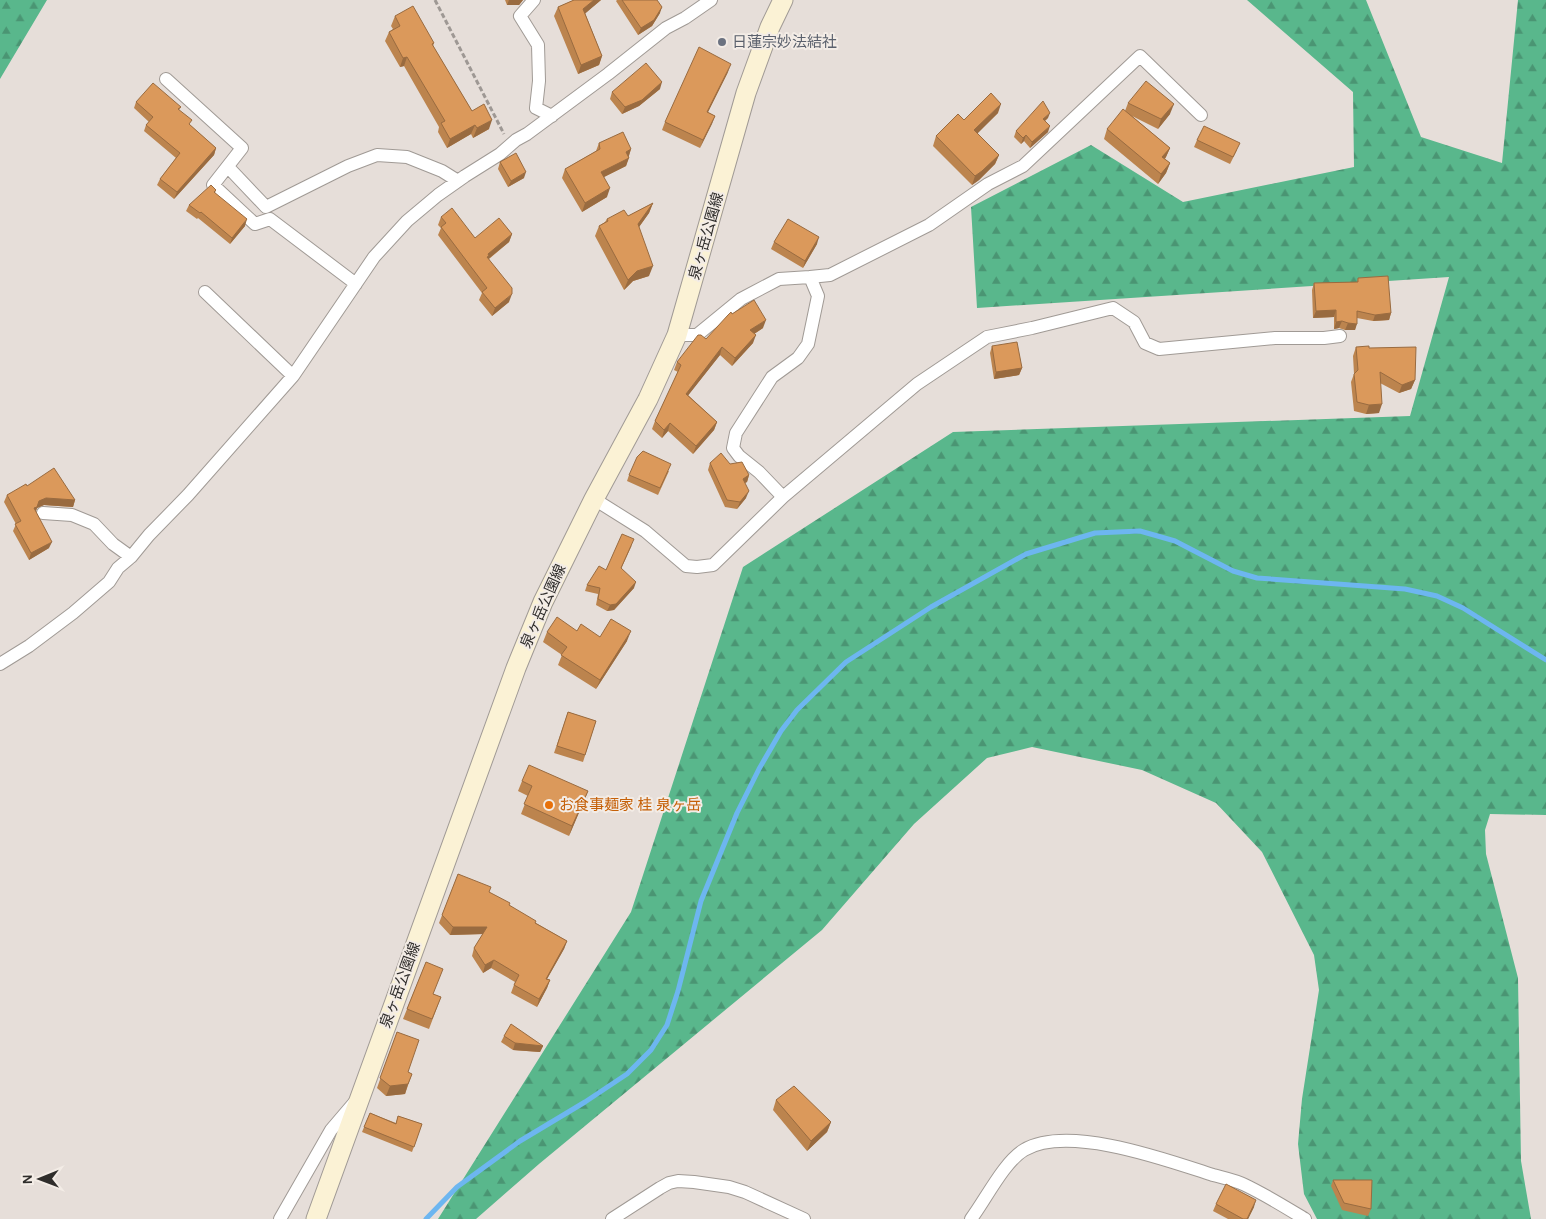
<svg xmlns="http://www.w3.org/2000/svg" width="1546" height="1219" font-family="Karla,'Noto Sans JP',sans-serif">
<defs>
<pattern id="forest-firs" width="22" height="20" patternUnits="userSpaceOnUse" patternTransform="scale(1.25)"><rect width="22" height="20" fill="#59b78c"/><path d="M5 1l3.5 6h-7zM16 11l3.5 6h-7z" fill="#4a9573"/></pattern>
</defs>
<rect width="100%" height="100%" fill="#e6ded9"/>
<path fill="url(#forest-firs)" d="M0,0H47L0,79Z
M1247,0H1366L1421,137L1502,163L1518,0H1546V815L1490,814L1485,830L1486,854L1518,978L1521,1161L1531,1219H1317L1304,1194L1298,1144L1302,1099L1319,990L1314,955L1262,852L1216,803L1142,770L1032,747L987,758L914,824L822,930L539,1164L476,1219H438L631,912L743,567L953,432L1410,416L1449,277L977,308L971,207L1091,145L1183,202L1354,167L1353,92Z"/>
<g fill="none" stroke-linecap="round" stroke-linejoin="round">
<path stroke="#6db6f0" stroke-width="5" d="M426,1219L457,1187L520,1141L585,1102L627,1074L651,1050L667,1025L678,991L701,901L737,813L759,769L781,731L797,710L846,662L931,607L1026,554L1095,533L1140,531L1175,541L1233,571L1257,578L1405,589L1437,596L1463,608L1546,660"/>
<defs>
<path id="street" d="M534,0L520,16L538,45L539,81L536,108L552,116
M166,79L242,148L213,185L255,224L270,219L356,284
M228,167L266,207L348,166L377,155L407,157L442,171L458,181
M810,277L830,275L929,225L988,184L1023,166L1140,56L1201,115
M205,292L293,376
M677,335H697L741,299L779,279L810,277L818,296L808,344L798,358L772,377L736,433L733,448L739,456L759,472L783,497
M594,499L645,531L686,566L697,567L713,565L783,497L917,384L987,337L1032,328L1113,308L1134,322L1145,343L1159,349L1275,338H1324L1340,336
M43,513L72,515L94,524L113,544L131,557
M0,664L29,646L73,613L109,582L118,568L131,557L149,535L188,495L293,376L374,257L407,221L438,195L465,176L500,154L516,140L527,134L608,74L666,28L685,18L711,0
M280,1219L331,1130L354,1103
M612,1219L660,1188L669,1183L678,1181L694,1182L729,1187L745,1192L804,1219
M971,1219C986,1199 1004,1162 1024,1150C1068,1124 1167,1160 1213,1175C1224,1178 1235,1180 1245,1185C1266,1195 1285,1207 1305,1219"/>
<path id="secondary" d="M316,1219L516,668L543,602L594,499L648,399L677,335L746,93L770,27L783,0"/>
</defs>
<use href="#street" stroke="#a09a95" stroke-width="14"/>
<use href="#secondary" stroke="#a09a95" stroke-width="21"/>
<path stroke="#9e9894" stroke-width="3" stroke-dasharray="5 2.5" stroke-linecap="butt" d="M435,0L504,134"/>
<use href="#street" stroke="#fff" stroke-width="12"/>
<use href="#secondary" stroke="#fbf2d5" stroke-width="19"/>
</g>
<path fill="#bc844e" d="M505,0H523L519,5H507Z
M574,0H601L585,13L602,56L599,65L578,74L554,16L558,7Z
M617,0H657L660,13L652,26L638,35L616,1Z
M395,16L434,43L433,46L472,111L489,129L473,138L471,134L447,148L438,132L439,127L404,66L400,67L385,41L389,32L393,29L391,26Z
M728,72L708,112L715,116L700,148L662,130L665,122Z
M660,89L639,106L622,114L610,99L612,92Z
M136,102L181,107L179,110L190,125L216,148L214,155L174,199L157,185L160,179L176,158L144,131L146,125L149,122L134,108Z
M1128,103L1170,114L1158,129L1132,116L1170,148L1165,159L1170,163L1166,173L1158,184L1104,139L1107,129L1125,111Z
M998,113L977,133L999,155L995,164L979,180L972,185L933,146L936,136L964,120Z
M1048,118L1045,121L1048,132L1030,148L1024,141L1021,144L1014,137L1016,131Z
M1197,140L1237,150L1230,164L1194,147Z
M599,143L631,149L626,166L604,177L607,197L582,212L562,178L565,169L596,151Z
M500,162L524,178L508,187L498,169Z
M216,190L215,193L245,226L230,244L198,218L197,219L186,211L189,205Z
M653,203L649,213L639,227L649,276L633,281L624,290L595,236L599,226L605,222L607,219L628,216Z
M441,217L475,238L512,234L509,242L489,259L509,302L492,316L479,300L482,293L438,235L441,228L438,225Z
M774,242L817,244L803,268L771,249Z
M1358,278L1391,313L1389,320L1373,321L1357,318L1355,330H1345L1339,328L1334,329V317L1313,318L1312,290L1314,283L1357,282Z
M732,314L763,328L754,334L753,343L732,366L720,355L688,395L717,422L714,430L693,454L668,431L662,438L652,429L655,421L678,372L674,370L677,362L706,339Z
M992,346L1022,368L1019,375L994,379L990,353Z
M1356,347L1415,380L1411,389L1399,393L1380,383L1379,413L1366,414L1354,411L1351,382L1354,374L1353,356Z
M710,463L749,475L747,482L745,483L746,498L737,509L725,507L708,470Z
M669,471L658,495L627,481L629,475Z
M27,486L75,500L73,507L44,505L37,508L36,511L49,548L29,560L13,531L16,524L4,502L7,495Z
M632,545L621,569L634,588L614,610L607,611L596,605L598,594L585,591L587,585L606,570Z
M577,631L600,637L627,641L596,689L558,665L562,655L543,642L547,632Z
M568,712L596,721L583,762L554,753Z
M522,781L588,791L569,836L521,814L528,796L518,791Z
M458,874L489,892L536,923L567,941L564,949L547,979L550,980L547,988L537,1007L511,993L515,982L491,968L483,973L472,956L474,948L483,934L450,935L439,923Z
M426,962L433,994L441,997L429,1029L403,1019Z
M397,1032L408,1072L412,1074L405,1094L386,1096L377,1088Z
M504,1036L543,1046L540,1052L513,1050L501,1042Z
M776,1100L831,1122L827,1132L807,1151L773,1110Z
M370,1113L396,1123L398,1116L422,1124L412,1152L362,1132Z
M1333,1180L1371,1209L1368,1216L1342,1210L1331,1186Z
M1216,1204L1254,1207L1248,1219H1228L1213,1211Z"/>
<path fill="#996b40" d="M509,0H523L519,5H507Z
M594,0H601L580,18L583,9Z
M662,7L660,13L652,26L638,35L641,28Z
M602,56L599,65L578,74L581,65Z
M407,57L404,66L400,67L403,58Z
M731,64L728,72L704,120L707,112Z
M662,82L660,89L639,106L622,114L625,107Z
M1001,104L998,113L971,140L974,130Z
M1174,104L1170,114L1158,129L1161,119Z
M1050,113L1048,118L1041,124L1043,119Z
M715,116L712,124L700,148L703,140Z
M492,120L489,129L473,138L477,128Z
M475,125L471,134L447,148L450,139Z
M1050,126L1048,132L1030,148L1032,142Z
M1026,135L1024,141L1021,144L1023,138Z
M216,148L214,155L174,199L177,192Z
M1170,148L1166,157L1158,167L1162,157Z
M631,149L628,158L626,152Z
M999,155L995,164L979,180L972,185L975,176Z
M629,158L626,166L598,180L601,172Z
M1170,163L1166,173L1158,184L1161,174Z
M526,172L524,178L508,187L511,181Z
M610,188L607,197L582,212L585,203Z
M653,203L649,213L634,234L638,224Z
M247,219L245,226L230,244L232,238Z
M512,234L509,242L487,260L488,254Z
M819,237L817,244L803,268L805,261Z
M653,266L649,276L633,281L624,290L628,280L637,271Z
M512,294L509,302L492,316L495,308Z
M1336,310L1334,317L1313,318L1316,311Z
M1391,313L1389,320L1373,321L1375,315Z
M766,320L763,328L748,338L750,330Z
M1342,321L1339,328L1334,329L1336,322Z
M1348,323L1357,324L1355,330H1345Z
M756,335L753,343L732,366L735,358Z
M722,347L720,355L683,402L686,394Z
M1022,368L1019,375L994,379L996,372Z
M1415,380L1411,389L1399,393L1402,385Z
M1382,404L1379,413L1366,414L1369,405Z
M717,422L714,430L693,454L696,446Z
M670,423L668,431L662,438L664,430Z
M749,475L747,482L740,485L743,479Z
M749,491L746,498L737,509L740,502Z
M46,498L75,500L73,507L44,505L37,508L35,513L34,508L39,501Z
M52,542L49,548L29,560L31,553Z
M636,582L634,588L614,610L607,611L610,605Z
M631,631L627,641L596,689L600,680Z
M588,791L584,801L569,836L572,826Z
M453,927H487L484,934L450,935Z
M567,941L564,949L543,986L546,979Z
M494,960L491,968L483,973L485,965Z
M550,980L547,988L537,1007L539,999Z
M515,1043L543,1046L540,1052L513,1050Z
M408,1084L405,1094L386,1096L390,1086Z
M831,1122L827,1132L807,1151L811,1141Z
M1256,1200L1254,1207L1248,1219H1247Z"/>
<path fill="#db995b" stroke="#996b40" d="M574,0H594L583,9L602,56L581,65L558,7Z
M622,0H657L662,7L654,20L641,28Z
M413,6L434,43L432,44L472,111L484,104L492,120L477,128L475,125L450,139L441,123L445,121L407,57L403,58L389,32L400,26L395,16Z
M699,47L731,64L707,112L715,116L703,140L665,122Z
M646,63L662,82L642,100L625,107L612,92Z
M1146,81L1174,104L1161,119L1128,103Z
M153,83L181,107L178,109L192,120L189,124L216,148L177,192L160,179L180,153L146,125L153,117L136,102Z
M991,93L1001,104L974,130L999,155L982,171L975,176L936,136L958,114L964,120Z
M1043,101L1050,113L1043,119L1050,126L1032,142L1026,135L1023,138L1016,131Z
M1123,109L1170,148L1162,157L1170,163L1161,174L1107,129Z
M1204,126L1240,143L1233,157L1197,140Z
M623,132L631,149L626,152L629,158L601,172L610,188L585,203L565,169L600,149L599,143Z
M516,153L526,172L511,181L500,162Z
M211,185L216,190L214,192L247,219L232,238L201,212L200,213L189,205Z
M653,203L638,224L653,266L637,271L628,280L599,226L608,221L607,219L624,210L628,216Z
M452,208L475,238L499,218L512,234L488,254L489,256L487,257L512,288V294L495,308L482,292L487,288L441,227L446,223L441,217Z
M788,219L819,237L805,261L774,242Z
M1388,276L1391,313L1375,315L1357,311V324L1348,323L1342,321L1336,322V310L1316,311L1314,283L1358,282V278Z
M754,300L766,320L750,330L756,335L735,358L722,347L686,394L717,422L696,446L670,423L664,430L655,421L681,365L677,362L698,335H701L706,339L728,315L731,312L732,314Z
M1017,342L1022,368L996,372L992,346Z
M1369,346V348L1416,347L1415,380L1402,385L1380,372L1382,404L1369,405L1357,402L1354,374L1358,370L1356,347Z
M643,451L671,464L660,488L629,475L637,457Z
M721,453L730,464L742,462L749,475L743,479L749,491L740,502L727,500L710,463Z
M54,468L75,500L46,498L39,501L37,507L34,508L52,542L31,553L15,524L21,521L7,495L26,484L27,486Z
M622,534L634,539L621,568L636,582L616,604L610,605L598,599L600,588L587,585L599,566L606,570Z
M557,617L577,631L581,624L600,637L611,619L631,631L600,680L561,655L567,647L547,632Z
M568,712L596,721L585,755L557,746Z
M529,765L588,791L572,826L524,804L532,786L522,781Z
M458,874L491,887L489,892L510,903L509,905L536,921L535,923L567,941L546,979L550,980L539,999L514,985L519,975L494,960L485,965L474,948L487,927H453L442,915Z
M426,962L443,969L433,994L441,997L432,1019L407,1009Z
M511,1024L543,1046L515,1043L504,1036Z
M397,1032L419,1040L408,1072L412,1074L408,1084L390,1086L380,1078Z
M794,1086L831,1122L811,1141L776,1100Z
M370,1113L396,1124L398,1116L422,1124L414,1147L364,1127Z
M1333,1180H1372L1371,1209L1344,1203Z
M1226,1184L1256,1200L1247,1219H1243L1216,1204Z"/>
<circle fill="#6b7280" stroke="#f3ece6" stroke-width="2" cx="722" cy="42" r="5"/>
<circle fill="#e8710a" stroke="#f3ece6" stroke-width="2" cx="549" cy="805" r="5"/>
<g text-anchor="middle" dominant-baseline="central" stroke-width="4" stroke-linejoin="round" paint-order="stroke">
<g font-size="15" fill="#5b616d" stroke="#f3ece6" text-anchor="start">
<text x="732" y="42">日蓮宗妙法結社</text>
</g>
<g font-size="15" fill="#2f2d2b" stroke="#f3ece6">
<text transform="translate(706 236) rotate(-74)">泉ヶ岳公園線</text>
<text transform="translate(543 606) rotate(-66)">泉ヶ岳公園線</text>
<text transform="translate(400 985) rotate(-70)">泉ヶ岳公園線</text>
</g>
<g font-size="15" fill="#c56008" stroke="#f3ece6" text-anchor="start">
<text x="559" y="805">お食事麺家 桂 泉ヶ岳</text>
</g>
</g>
<g transform="translate(40 1179) rotate(269)" stroke="#f3ece6" stroke-width="4" paint-order="stroke">
<path d="M0-4L9 19L0 12L-9 19Z" fill="#2f2d2b"/>
<text y="-8" font-size="14" font-weight="bold" text-anchor="middle" fill="#2f2d2b">N</text>
</g>
</svg>
